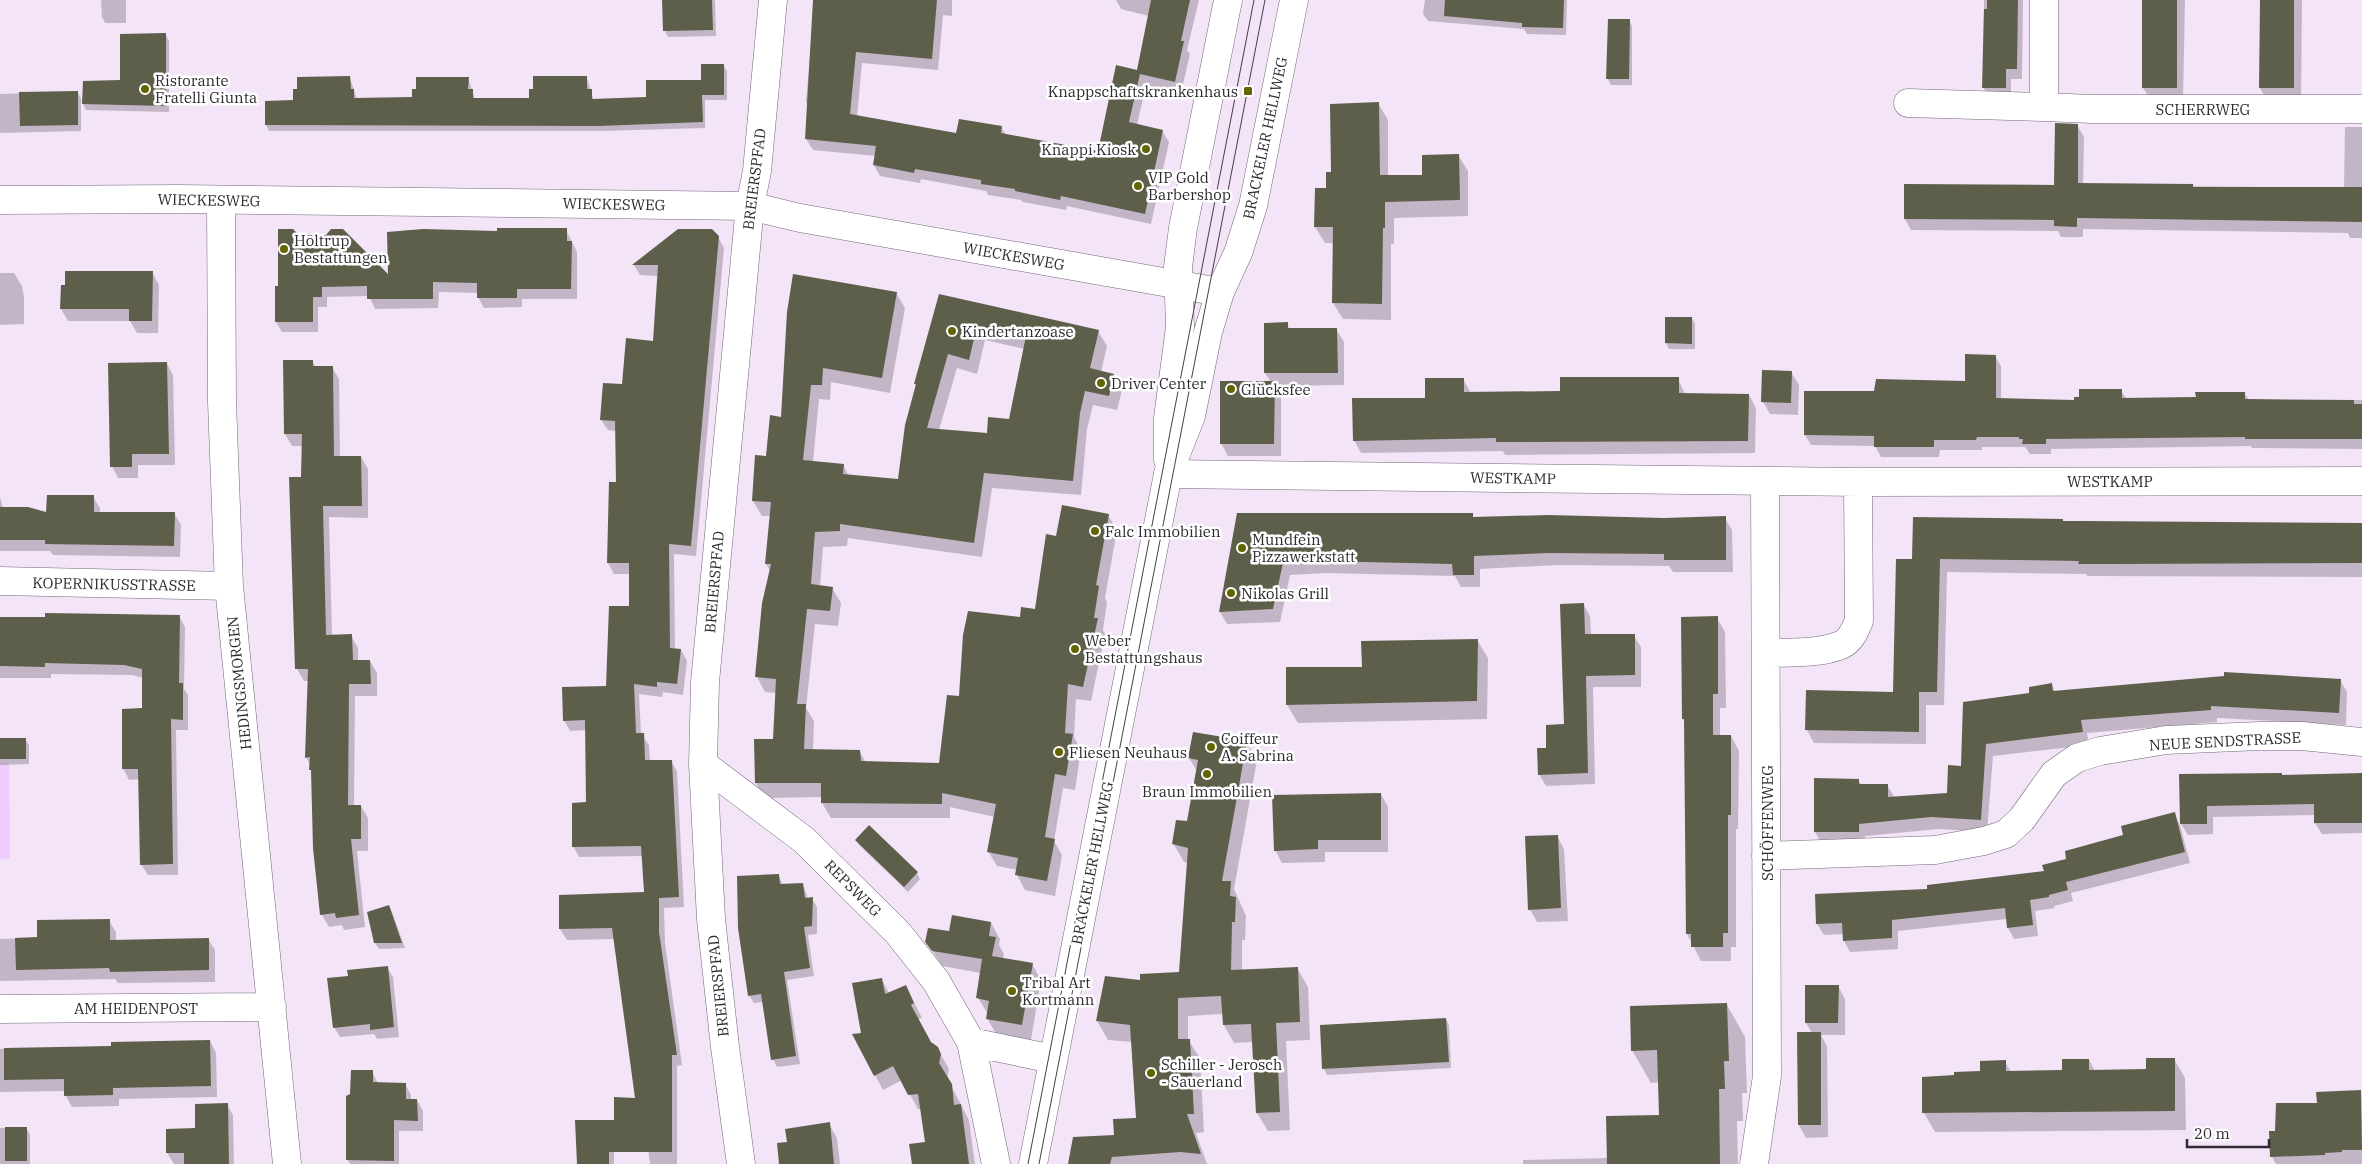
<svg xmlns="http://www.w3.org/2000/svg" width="2362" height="1164" font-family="'IBM Plex Serif',serif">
<rect width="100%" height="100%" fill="#f3e4f8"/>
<path fill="#f0ccfd" d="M0,763H9L10,858L0,859Z"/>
<path fill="#0003" fill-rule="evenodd" d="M101,0H126V23H105L102,17Z
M664,0H715L716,36L668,37L665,31Z
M819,0H952V16L943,15L938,70L862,63L857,117L957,134L1001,127L1006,135L1099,152L1138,71L1149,16L1121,9L1116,0H1199L1187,50L1190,54L1181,93L1146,85L1137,125L1162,131L1169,142L1151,224L1067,206L1066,210L1023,202L1021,200L988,195L986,191L921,179L920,183L880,176L874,165L876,156L813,150L806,139L809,106L806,102L814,9Z
M1425,0H1567L1566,35L1527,34L1524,29L1428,21L1423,14Z
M1984,0H2023L2022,79H2011V97H1989L1983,87Z
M2144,0H2185L2183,100H2151L2143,88Z
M2261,0H2302L2301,101H2267L2260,88Z
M1629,20L1632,26V85H1611L1608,79Z
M166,35L169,41V112L86,110L83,104L122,81Z
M723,65L727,71V100H705V128L603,131H269L266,125V102H294L350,78L357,99L413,98L468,78L475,99H530L587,78L594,101L648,99L702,82Z
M77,92L81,98V131L0,133V94Z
M1378,103L1388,120V176H1423L1458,155L1468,171V216L1394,218V244H1391V320L1343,319L1333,303L1334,243H1325L1315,227L1332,174Z
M2077,125L2084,137L2083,185L2344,188L2345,127H2362V238H2350L2348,233L2083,229V237H2061L2058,231L1911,230L1905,219L2055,186Z
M406,230L498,233L566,230L577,252V299H522V307L484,308L478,297V293L439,292L438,308L375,309L369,296L327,297V307H318V332H282L276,322L279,287L298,236L389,277Z
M718,237L724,248L696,556L674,554L675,650H681L687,661L683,695L663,692L662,697L639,694L641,734L649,745L650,761H671L677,771L684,907L664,908L665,943L682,1065L677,1066V1164H650L635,1044L615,939L567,940L560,929V896L645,894L643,856L579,857L573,846L587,804V730L570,731L564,720L607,687L631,607V574H614L608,563L611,483L617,484V431L608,430L601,420L654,342L658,276L640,275L634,265Z
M152,272L159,285L158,333H137L130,321H68L61,309Z
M0,273H14L22,286L24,297V324L0,325Z
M896,293L905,308L890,393L831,382L830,400L819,399L813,462L843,465L849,476L900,480L917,387L915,384L940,295L1098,331L1107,346L1101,372L1114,375L1122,390L1117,410L1093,405L1087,429L1081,495L992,488L982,557L848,538L847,546L823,547L820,587L832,588L841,603L838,626L815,624L806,708L814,721L813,750L860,752L866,763L940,764L960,697L1021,619L1036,610L1057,537L1108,515L1117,530L1105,598L1107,602L1103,630L1105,634L1091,701L1076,699L1074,737L1081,750L1075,790L1063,788L1054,841L1062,855L1055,896L1025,890L1017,875L1018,870L997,866L988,851L995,817L950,807V818H831L822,803V797L764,798L756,783L774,740L776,693L765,692L757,677L770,571L766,564L771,516H762L753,501L782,418L788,312ZM985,340L1025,349L1010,420L988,434L939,430L957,368L977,374Z
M1666,318H1692L1695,324V349H1669L1666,343Z
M1287,324L1290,330L1336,329L1344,342V385L1276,386L1281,395V456H1228L1221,443L1271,382L1265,373Z
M1995,356L2001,366V400L2075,401L2121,391L2127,399L2197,398L2244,393L2249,400H2362V449L2252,448L2251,446L2051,449V454H2030L2025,447H1982V450H1940L1939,457H1881L1875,446L1811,445L1805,435L1875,392L1966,383Z
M312,361L316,367H332L339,379L340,458L361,457L368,469V518L329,517L332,636H351L358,648V661H370L377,673V696H355L354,806H361L368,818V851H357L365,927L344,930L342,925L329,927L322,915L313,774L307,758L309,681H304L297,669L303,446H292L285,434Z
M167,364L173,375L175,465H138V478H118L112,466Z
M1791,372L1799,385L1798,415L1770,414L1763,402Z
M1463,379L1471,393L1562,392L1678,379L1685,394L1749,395L1756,408L1755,453L1505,455L1503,451L1361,453L1354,440Z
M0,497L3,508L48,513L93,497L100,508V513H174L181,525L180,557L53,555L50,551H0Z
M1238,514L1472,515L1474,518L1664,519L1725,518L1732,530L1733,572H1673L1669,566L1557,565L1480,569V587H1461L1455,576L1326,573L1290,575L1280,622L1227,624L1220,612Z
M2062,520L2064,522L2362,524V577L2087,576L2086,574L1947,572L1944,705H1926V744L1814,743L1807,730L1894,693L1914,561Z
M1583,604L1590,616L1591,635L1634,636L1641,647V687H1593L1595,784L1546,786L1539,774L1565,725Z
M179,616L185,627L184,689L188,695V730H176L178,875H148L141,864L140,779L129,780L123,768L143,710L144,678L132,675L51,674V678H0V618Z
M1717,618L1725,632L1726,708H1720V736H1731L1739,751L1738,829H1736V947H1731V961H1701L1687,934L1686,723L1683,719Z
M1477,640L1488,658L1487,719L1298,723L1287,705L1363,668Z
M2340,680L2347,692L2346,725L2217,718V722L2087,733L2089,745L1993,756L1987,832L1939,829L1865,836V844H1822L1815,832L1858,780L1862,785H1887L1895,798L1948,794L1962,767L2031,694L2051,685L2055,692Z
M1204,734L1246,742L1257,760L1234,889L1246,916L1245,940H1242V971L1297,968L1308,987L1310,1040L1286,1041L1290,1130L1268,1131L1257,1113L1253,1042L1234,1043L1224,1025L1223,1014L1188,1016V1040L1200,1058L1204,1132L1196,1133L1207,1164H1069L1115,1136L1137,1119L1132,1042L1108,1040L1097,1021L1106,978L1141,981L1180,973L1188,863L1184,862L1173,843L1188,823L1197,771L1189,758Z
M0,739H25L29,745V764L0,765Z
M2362,774V833L2322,834L2315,823V815L2213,817V834L2188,835L2181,824V776Z
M1381,794L1388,807V852H1325V862L1282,863L1275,850Z
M2174,814L2180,825L2190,863L2071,893L2073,901L2054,906L2055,908L2035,911L2038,936L2014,939L2008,928L2007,919L1898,931V949L1850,952L1844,941V934L1824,935L1817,924L1816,895L1929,890L2045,872L2068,860Z
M1557,836L1564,849L1568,921L1537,922L1530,909Z
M856,840L917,873L920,879L908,892L860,846Z
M778,875L783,885L803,884L808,899H812L817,907V934L808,935L814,976L787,980L800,1064L777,1067L773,1059L764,1002L754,1003L749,995Z
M389,906L392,912L405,948L379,949L375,943Z
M109,921L116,932V941L208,939L215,950V982L118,983L115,979L0,981V939L38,938Z
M991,923L1000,939L999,945L1004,954L1003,959L1032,964L1041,980L1031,1040L996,1034L987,1018L988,1014L978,998L981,973L942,966L927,942L950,933Z
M387,968L393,977L399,1037L377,1039L374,1034L340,1037L334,1027Z
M882,980L889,993L906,986L922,1018L918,1019L931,1044L937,1048L949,1069L947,1078L969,1120L975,1164H911L926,1143L921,1109H918L902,1080L883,1090L875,1075L863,1034Z
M1838,986L1845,999V1035H1821L1827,1046L1828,1137L1806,1138L1799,1125L1812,1033L1806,1023Z
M1727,1005L1745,1037L1747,1093H1742L1743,1121H1737L1738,1164H1523V1160L1608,1158L1660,1116L1659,1082L1651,1083L1632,1050Z
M1446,1019L1449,1025L1451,1068L1327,1075L1324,1069Z
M210,1041L216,1053L217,1097L119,1099V1106L72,1107L66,1096V1091L0,1092V1049L112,1047Z
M2174,1059L2185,1078L2186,1130L1935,1132L1924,1113L1981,1073L2005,1062L2011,1072H2064L2089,1060L2095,1071H2148Z
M372,1071L378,1084H405L411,1095V1100H417L423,1111V1131H399V1164H350L348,1160L347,1097Z
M2361,1091L2362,1164H2276L2271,1155L2276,1132L2318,1104Z
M227,1105L233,1115L234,1164H174L167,1153Z
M829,1124L837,1138L840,1164H780L788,1143Z
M0,1128H26L30,1134V1164H0Z
M614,1131V1164H578Z"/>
<path fill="#5e5f4b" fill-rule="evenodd" d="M662,0H712L713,30L663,31Z
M813,0H937L932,59L856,52L850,114L956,133L959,119L1002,126L1001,133L1098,151L1116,65L1137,70L1151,0H1190L1181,41H1184L1175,82L1140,74L1129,122L1163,130L1145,214L1061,196L1060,200L1015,191V189L981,184V180L915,169L914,173L873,165L876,146L805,139Z
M1445,0H1564L1563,28L1522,27V23L1444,16Z
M1987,0H2018L2017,69H2006V88H1982L1984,9H1987Z
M2142,0H2177V88H2142Z
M2260,0H2294V88H2259Z
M1608,19H1630L1629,79H1606Z
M166,33V106L82,104L83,81L120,80V34Z
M701,64H724V95H702L703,122L599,126L265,125V101L293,100V89H297V77L350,76L351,89H354V98L412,97V89H416V77H469L468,89H473V98H529V89H533V76H587V89H592V99L646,97V80H701Z
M78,91V125L20,126L19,92Z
M1379,102L1380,175H1422V155L1459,154L1460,200L1385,202V228H1383L1382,304L1332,303L1333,227H1314L1315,188H1326V172H1331L1330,104Z
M2055,123L2078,124V183L2193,184V187H2362V222L2077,218V227L2054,226V220L1904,219V184L2054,185Z
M497,228H567V241H572L571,289H517V298H477V283L433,282V299H367V286L322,287V297H313V322H275V286H278V229H293L299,235H326L331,229H343L388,274L387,232L423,229L497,231Z
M678,229H712L719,236L691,546L669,544L670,648L681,649L677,684L657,682V687L634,684L636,733H644L645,760H672L679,897L659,898V932L677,1055H672V1152H609V1164H577L575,1120H614V1097L635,1098L612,928L559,929V895L644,892L641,846L572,847V803L586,802L585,720L563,721L562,687L606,686L609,606H629V563H607L609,482H616L615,421L600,420L603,383L622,384L626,338L653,341L658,265H632Z
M65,271H153L152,321H129V309H60L61,285H65Z
M793,274L897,292L882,378L823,368L822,385H811L803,460L844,464L843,474L898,479L905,425L916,384H914L939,294L1099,330L1090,368L1114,374L1109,396L1085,391L1080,413L1073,481L984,473L974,543L840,524V531L815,532L811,584L833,587L830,611L807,609L797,704H806L804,749L860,750L861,761L939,763L947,695L959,696L963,635L968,611L1020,617L1021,607L1035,609L1046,534L1056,536L1062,505L1109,514L1096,585L1099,586L1094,618H1098L1083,687L1068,684L1065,733L1073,734L1066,776L1055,774L1045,837L1055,839L1047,881L1015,875L1018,858L987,852L996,804L942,793V804L821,803V783H755L754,739H773L776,679L755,677L762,603L771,564H765L771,502L752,501L755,455L766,456L770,415L781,417L787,312ZM977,326L1026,336L1009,419L988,417L987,433L927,428L948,354L969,360Z
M1665,317H1692V344L1665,343Z
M1288,322V328H1337L1338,373H1264V323Z
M1965,354L1996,355V398L2074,400V397H2079V389H2122V398L2196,397L2195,392H2245V399L2354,400V404H2362V439H2245V437L2046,439V444H2022L2023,439H2019V437H1977L1976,440H1934V447H1874V436L1804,435V391H1874L1876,379L1965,381Z
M283,360H313V366H333L334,456H361L362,506H323L326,635L352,634L353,660H370L371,684H349L348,805H361V839H351L359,915L336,918L335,913L320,915L313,848L311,770H309L310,757L305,758L308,669H295L289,477H301L302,434H284Z
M167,362L169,454H132V467H110L108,363Z
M1762,370L1792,371L1791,403L1761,402Z
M1560,377H1679V393L1749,394L1748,441L1496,442V438L1353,441L1352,398H1425V378H1464V392L1560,391Z
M1220,381H1275L1274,444H1220Z
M47,495H94V512H175L174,546L45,544V540H0V507H28L46,512Z
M1237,513H1473V517L1548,515L1664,518L1726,516V560H1664V554L1549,553L1474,556V575H1453L1452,564L1318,561L1283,563L1273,609L1219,612Z
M1913,517L2063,519V521H2084L2362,523V563L2117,564H2078L2079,561L1940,559L1937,692H1919V732L1805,730L1806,690L1893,692L1896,559H1912Z
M1584,603L1585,634H1635V675L1586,676L1588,773L1538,775L1537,748H1546V725L1564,724L1560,604Z
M45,613L180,615L179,683H183V720L171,719L173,864L140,865L138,769H122V709L142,708V669L124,665L45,663V667L0,666V617H45Z
M1718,616V694H1713V735H1731V815H1728V933H1723V947H1691V934H1686L1684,719H1682L1681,617Z
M1478,639L1477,701L1286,705V667H1362L1361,641Z
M2224,672L2341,679L2339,713L2211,706V710L2081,720L2083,732L1986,744L1981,820L1931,817L1859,824V832H1814V778L1859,779V784H1888V797L1947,793L1948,765L1961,766L1963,702L2029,693V687L2052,683L2053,691L2224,676Z
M1193,732L1247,741L1222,881H1231L1230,896L1236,897L1235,922H1232L1231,970L1298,967L1300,1022L1276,1023L1280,1112L1256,1113L1251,1024L1223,1025L1221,996L1178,998V1039H1190L1194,1114H1187L1201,1154L1180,1152L1112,1157L1110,1164H1068L1073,1137L1114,1135L1113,1119L1136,1118L1130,1025L1096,1021L1105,976L1140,980V974L1179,972L1188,848L1172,844L1176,820L1187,821L1198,760L1188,758Z
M0,738H26V759H0Z
M2282,773V775L2362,773V823H2314V804L2207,806V824H2180L2179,774Z
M1381,793V840H1318V849L1274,851L1272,795Z
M2175,812L2185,852L2066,882L2068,890L2049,895V897L2030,900L2033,925L2007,928L2005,908L1892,920V938L1843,941L1842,923L1816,924L1815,894L1927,889V885L2044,871L2042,865L2066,859L2065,851L2123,835L2121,826Z
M869,825L918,872L904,887L855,840Z
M1558,835L1561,908L1528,910L1525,836Z
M779,874L780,884L803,883L805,898L813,897L812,926L804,927L810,968L784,972L796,1056L771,1060L761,994L748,996L738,928L737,876Z
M389,905L402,943H374L367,912Z
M952,915L991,922L989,936L996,937L992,956L1033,963L1022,1025L986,1019L989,1001L976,998L982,959L932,951L925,942L928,928L949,931Z
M110,919V940L209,938V970L110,972L109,968L16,970L15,938L37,937V920Z
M388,966L394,1027L370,1030V1024L333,1028L327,978L348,976L347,970Z
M882,978L885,994L906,985L914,1003L911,1005L931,1042L938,1047L941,1054L939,1063L952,1084L954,1105L961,1104L969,1164H912L909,1144L925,1142L918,1094L908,1095L893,1066L874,1076L852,1034L861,1033L852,983Z
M1805,985H1839L1838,1023H1805Z
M1727,1003L1729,1061H1724L1725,1089H1719L1720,1164H1607L1606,1116L1659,1115L1657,1050L1631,1051L1630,1006Z
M1446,1018L1449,1062L1322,1069L1320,1025Z
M1797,1032H1821V1125H1798Z
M210,1040L211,1086L113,1088V1095L64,1096V1079L4,1080V1048L111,1046V1042Z
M2146,1058H2175V1111L1922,1113V1077L1954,1075V1072L1980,1071V1061L2006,1060V1071L2062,1070V1059H2089V1070L2146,1069Z
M351,1070H373V1082L406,1083V1099H417L418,1121L394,1120V1161L346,1160V1096L350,1094Z
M2361,1090L2362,1150H2342V1152L2325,1153V1155L2270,1157L2269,1131H2275L2276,1103H2317L2316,1092Z
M228,1103L229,1164H184V1153H166V1129L195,1128V1104Z
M830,1122L834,1164H779L777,1143L787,1142L785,1129Z
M5,1127H27V1161H5Z"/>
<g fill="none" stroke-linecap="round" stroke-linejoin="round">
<defs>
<path id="minor" d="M2044,0V107L2092,109H2362
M1908,103L2044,107
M221,200L222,402L229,586L287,1164
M1168,474L1858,482L2362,481
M0,581L229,586
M1767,653C1790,652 1819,654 1841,645C1851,641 1855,630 1859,621L1858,482
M703,764L804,840L898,933L936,981L971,1042L996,1164
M1766,856L1935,850L1984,841L2006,834L2022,819L2054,774L2077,758L2100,751L2166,740L2260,736H2302L2362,742
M0,1009L272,1007
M971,1042L1053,1059
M741,1164L725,1047L711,919L703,764L705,682L750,206L757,171L773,0
M1754,1164L1767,1076L1765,481"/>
<path id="tertiary" d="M0,200L181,199L750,206L800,218L1220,292"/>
<path id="secondary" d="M1168,460V418L1180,327L1178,267L1183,228L1228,0
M1033,1164L1168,474L1191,416L1208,332L1220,292L1238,253L1253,206L1294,0"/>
</defs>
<use href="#minor" stroke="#736678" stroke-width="29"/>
<use href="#tertiary" stroke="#736678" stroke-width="29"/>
<use href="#secondary" stroke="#736678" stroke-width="29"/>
<use href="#minor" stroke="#fff" stroke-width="28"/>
<use href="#tertiary" stroke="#fff" stroke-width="28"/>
<use href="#secondary" stroke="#fff" stroke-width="28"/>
<path stroke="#443e46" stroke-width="1" d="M1028,1164L1254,0
M1039,1164L1265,0"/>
</g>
<g fill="#636500" stroke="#fff" stroke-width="2">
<circle cx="145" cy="89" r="5"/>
<rect x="1243" y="86" width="10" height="10" rx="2.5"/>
<circle cx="1146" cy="149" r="5"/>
<circle cx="1138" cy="186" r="5"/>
<circle cx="284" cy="249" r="5"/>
<circle cx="952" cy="331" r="5"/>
<circle cx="1101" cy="383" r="5"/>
<circle cx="1231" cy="389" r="5"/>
<circle cx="1095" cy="531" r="5"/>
<circle cx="1242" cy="548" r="5"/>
<circle cx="1231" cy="593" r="5"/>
<circle cx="1075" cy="649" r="5"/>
<circle cx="1211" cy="747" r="5"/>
<circle cx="1059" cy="752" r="5"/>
<circle cx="1207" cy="774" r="5"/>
<circle cx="1012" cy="991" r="5"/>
<circle cx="1151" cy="1073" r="5"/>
</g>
<g text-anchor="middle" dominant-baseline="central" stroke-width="5" stroke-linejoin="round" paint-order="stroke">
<g font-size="15" fill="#2f2a31" stroke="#fff" text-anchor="start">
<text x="155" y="80">Ristorante<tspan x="155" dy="17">Fratelli Giunta</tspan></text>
<text x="1238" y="91" text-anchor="end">Knappschaftskrankenhaus</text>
<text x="1136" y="149" text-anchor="end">Knappi Kiosk</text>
<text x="1148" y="177">VIP Gold<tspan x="1148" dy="17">Barbershop</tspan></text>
<text x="294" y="240">Holtrup<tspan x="294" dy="17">Bestattungen</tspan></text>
<text x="962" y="331">Kindertanzoase</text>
<text x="1111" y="383">Driver Center</text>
<text x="1241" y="389">Glücksfee</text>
<text x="1105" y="531">Falc Immobilien</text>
<text x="1252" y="539">Mundfein<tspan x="1252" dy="17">Pizzawerkstatt</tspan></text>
<text x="1241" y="593">Nikolas Grill</text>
<text x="1085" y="640">Weber<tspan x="1085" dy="17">Bestattungshaus</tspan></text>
<text x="1221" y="738">Coiffeur<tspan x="1221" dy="17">A. Sabrina</tspan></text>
<text x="1069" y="752">Fliesen Neuhaus</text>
<text x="1207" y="791" text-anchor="middle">Braun Immobilien</text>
<text x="1022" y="982">Tribal Art<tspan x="1022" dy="17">Kortmann</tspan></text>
<text x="1161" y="1064">Schiller - Jerosch<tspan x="1161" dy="17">- Sauerland</tspan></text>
</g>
<g font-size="15" fill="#2f2a31" stroke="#fff">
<text x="2203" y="109">SCHERRWEG</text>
<text transform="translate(1265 138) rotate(-78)">BRACKELER HELLWEG</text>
<text transform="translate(754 179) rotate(-83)">BREIERSPFAD</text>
<text transform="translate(209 200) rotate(1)">WIECKESWEG</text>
<text transform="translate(614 204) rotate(1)">WIECKESWEG</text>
<text transform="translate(1014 256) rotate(10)">WIECKESWEG</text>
<text transform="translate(1513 478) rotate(1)">WESTKAMP</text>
<text x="2110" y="481">WESTKAMP</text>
<text transform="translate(714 582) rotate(-85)">BREIERSPFAD</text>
<text transform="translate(114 584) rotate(1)">KOPERNIKUSSTRASSE</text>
<text transform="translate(239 683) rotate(-96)">HEDINGSMORGEN</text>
<text transform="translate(2225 741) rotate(-3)">NEUE SENDSTRASSE</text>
<text transform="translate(1767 823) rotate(-90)">SCHÖFFENWEG</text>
<text transform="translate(1092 863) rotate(-79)">BRACKELER HELLWEG</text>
<text transform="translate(853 888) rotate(45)">REPSWEG</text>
<text transform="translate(718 986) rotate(-96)">BREIERSPFAD</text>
<text x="136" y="1008">AM HEIDENPOST</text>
</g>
</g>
<path d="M2187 1139v8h82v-8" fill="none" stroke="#2f2a31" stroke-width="2.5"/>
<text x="2194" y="1139" font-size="15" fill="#2f2a31" stroke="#ffffff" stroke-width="4" paint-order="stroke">20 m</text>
</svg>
